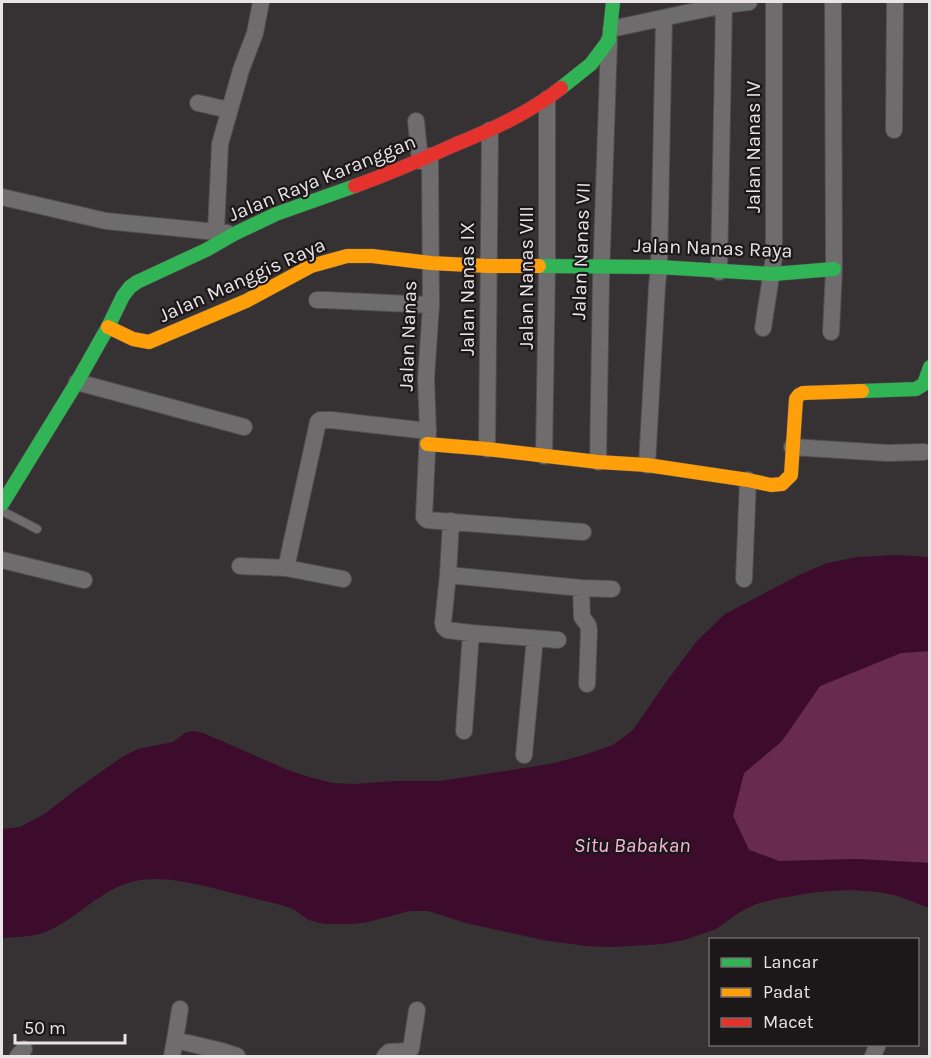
<svg xmlns="http://www.w3.org/2000/svg" width="931" height="1058" font-family="Karla,sans-serif">
<rect width="100%" height="100%" fill="#363133"/>
<path fill="#692a4f" d="M929,651V863L857,859L779,861L749,850L733,816L744,773L782,741L820,686L901,653Z"/>
<path fill="#3d0b2b" d="M896,555L929,557V651L901,653L820,686L782,741L744,773L733,816L749,850L779,861L857,859L929,863V908L898,896L878,892L850,890L816,892L775,899L756,904L740,912L716,929L684,940L663,944L613,947L586,946L543,940L466,923L428,911H410L368,922L353,924H324L309,920L293,909L281,905C258,899 236,894 213,888C186,882 158,875 131,882C98,891 75,921 43,933C30,937 15,937 2,938V829L20,827L46,813L74,791L122,757L138,749L173,742L185,733L193,731L203,733L288,770L309,777L333,783L353,784L397,781H440L550,764L581,756L613,745L633,730L666,682L697,641L725,614L797,576L827,563L858,557Z"/>
<g fill="none" stroke-linecap="round" stroke-linejoin="round">
<defs>
<path id="lane" d="M2,511L37,529"/>
<path id="street" d="M611,29L724,5L749,2
M198,103L229,110
M416,121L420,161
M894,130L895,2
M430,156L431,305L426,379L428,431L424,517L427,520L583,532
M2,197L106,221L227,233
M216,231L220,144L241,70L255,33L261,2
M719,272L724,5
M317,300H325L431,305
M763,328L774,257V2
M831,332L834,269L833,2
M77,382L244,427
M792,447L887,453L924,452
M487,449L490,130
M544,456L547,267V99
M598,462L601,279L609,40
M647,465L657,286L659,267L664,18
M451,521L448,575L443,623L444,627L447,630L471,633L558,640
M2,560L84,580
M240,566L286,568L343,579
M286,568L318,422L320,420H331L428,431
M448,575L581,588L612,589
M744,579L748,480
M581,588L582,617L588,625L589,630L587,684
M464,731L471,633
M524,755L535,638
M175,1040L180,1009
M18,1056L24,1049
M172,1056L175,1040L222,1051L237,1056
M385,1056L389,1052L408,1051L411,1049L417,1010
M873,1056L878,1044"/>
<path id="fast" d="M561,88L591,64L609,40L613,2
M539,266L659,267L773,274L834,269
M862,391L916,389L924,384L930,367
M2,504L77,382L108,327L123,296L130,287L137,282L206,250L234,234L276,214L355,186"/>
<path id="slow" d="M108,327L133,339L149,342L246,301L311,266L347,256H372L431,263L488,266H539
M427,444L487,449L598,462L647,465L748,480L771,485L782,484L791,475L796,399L799,395L803,393L862,391"/>
<path id="jam" d="M355,186C388,174 421,160 454,145C491,130 529,113 561,88"/>
</defs>
<use href="#lane" stroke="#524e50" stroke-width="10"/>
<use href="#street" stroke="#524e50" stroke-width="18"/>
<use href="#fast" stroke="#524e50" stroke-width="15"/>
<use href="#slow" stroke="#524e50" stroke-width="15"/>
<use href="#jam" stroke="#524e50" stroke-width="15"/>
<use href="#lane" stroke="#6e6c6d" stroke-width="8"/>
<use href="#street" stroke="#6e6c6d" stroke-width="16"/>
<use href="#fast" stroke="#30b455" stroke-width="14"/>
<use href="#slow" stroke="#ff9f0a" stroke-width="14"/>
<use href="#jam" stroke="#e5322d" stroke-width="14"/>
</g>
<g text-anchor="middle" dominant-baseline="central" stroke-width="4.5" stroke-linejoin="round" paint-order="stroke">
<g font-size="20" fill="#eae4e7" stroke="#1c181a">
<text transform="translate(753 147) rotate(-90)">Jalan Nanas IV</text>
<text transform="translate(322 178) rotate(-22)">Jalan Raya Karanggan</text>
<text transform="translate(713 248) rotate(2)">Jalan Nanas Raya</text>
<text transform="translate(581 251) rotate(-88)">Jalan Nanas VII</text>
<text transform="translate(526 278) rotate(-90)">Jalan Nanas VIII</text>
<text transform="translate(242 280) rotate(-24)">Jalan Manggis Raya</text>
<text transform="translate(467 289) rotate(-90)">Jalan Nanas IX</text>
<text transform="translate(408 336) rotate(-88)">Jalan Nanas</text>
</g>
<g font-size="21" font-style="italic" fill="#f7b6d7" stroke="#1c181a">
<text x="632" y="845">Situ Babakan</text>
</g>
</g>
<rect width="931" height="1058" fill="none" stroke="#eae4e7" stroke-width="6"/>
<rect x="709" y="938" width="210" height="108" fill="#1c181a" stroke="#6e6a6c" stroke-width="1.5"/>
<rect x="721" y="958" width="30" height="9" fill="#30b455" stroke="#6e6a6c" stroke-width="1.5"/>
<text x="763" y="968" font-size="18" fill="#eae4e7">Lancar</text>
<rect x="721" y="988" width="30" height="9" fill="#ff9f0a" stroke="#6e6a6c" stroke-width="1.5"/>
<text x="763" y="998" font-size="18" fill="#eae4e7">Padat</text>
<rect x="721" y="1018" width="30" height="9" fill="#e5322d" stroke="#6e6a6c" stroke-width="1.5"/>
<text x="763" y="1028" font-size="18" fill="#eae4e7">Macet</text>
<path d="M15 1034v9h110v-9" fill="none" stroke="#eae4e7" stroke-width="3"/>
<text x="24" y="1034" font-size="18" fill="#eae4e7" stroke="#1c181a" stroke-width="4.5" paint-order="stroke">50 m</text>
</svg>
